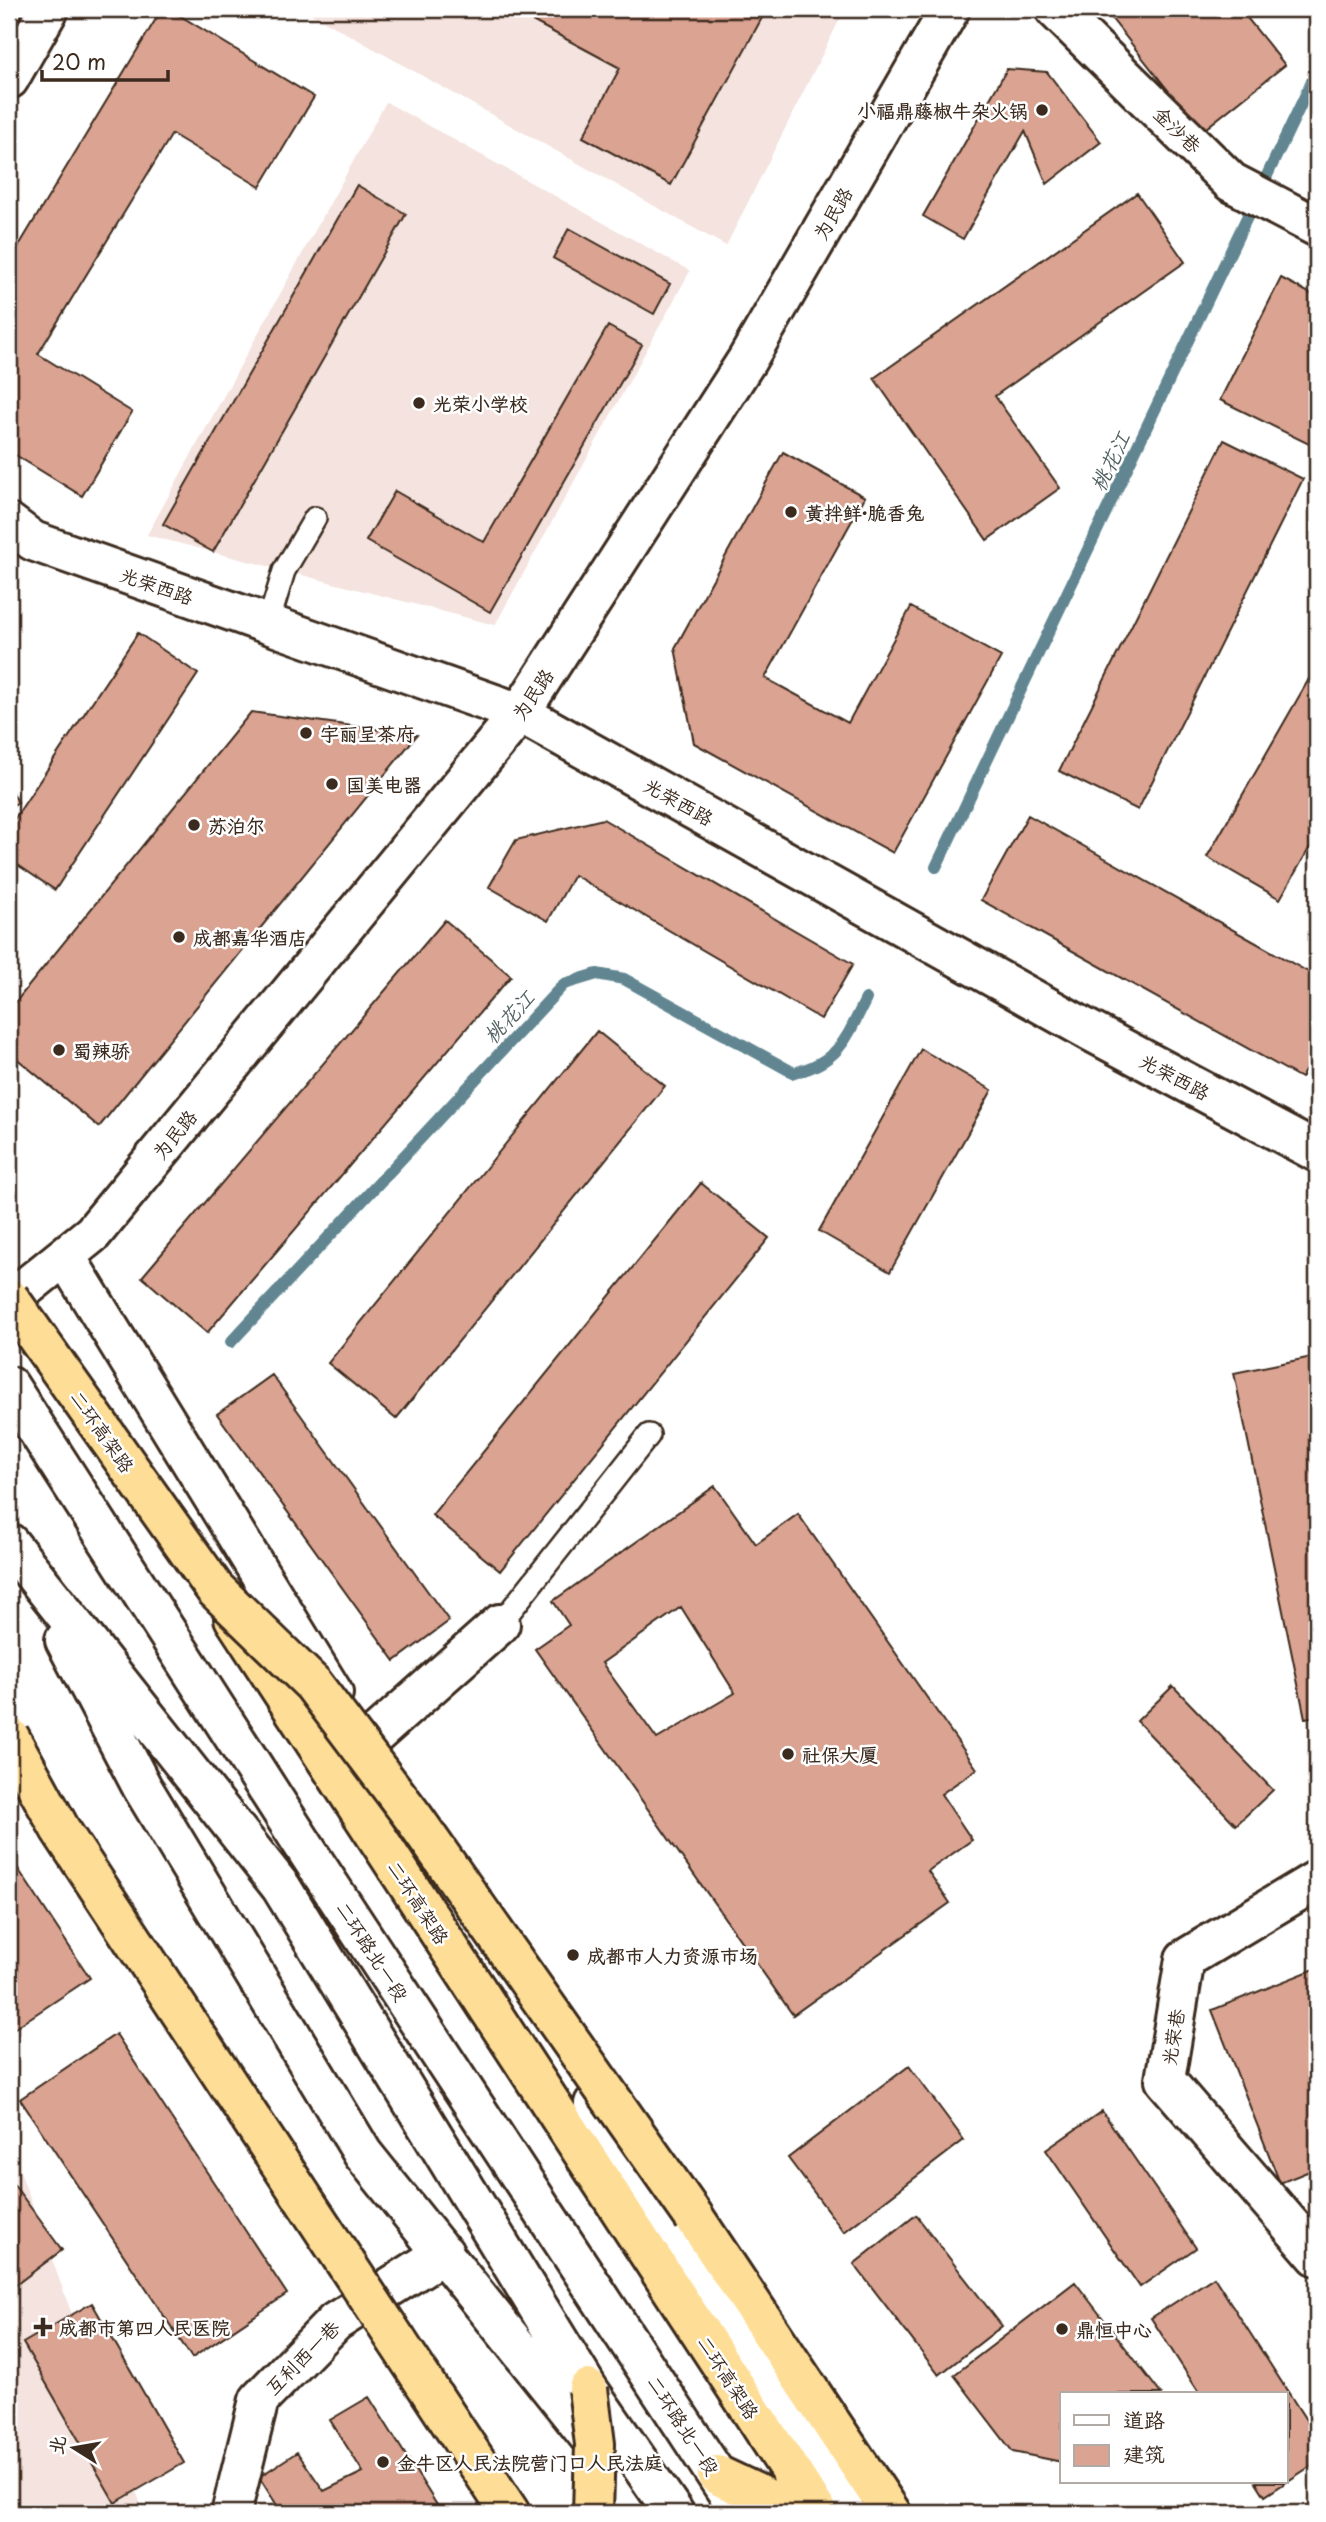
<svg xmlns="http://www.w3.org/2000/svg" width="1326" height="2522" font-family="'Playpen Sans','LXGW WenKai TC',sans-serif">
<rect width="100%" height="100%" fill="#fff"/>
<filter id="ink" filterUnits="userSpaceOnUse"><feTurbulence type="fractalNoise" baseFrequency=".0143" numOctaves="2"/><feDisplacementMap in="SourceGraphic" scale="14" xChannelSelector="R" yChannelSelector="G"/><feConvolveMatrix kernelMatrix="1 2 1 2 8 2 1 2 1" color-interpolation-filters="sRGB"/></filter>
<g filter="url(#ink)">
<path fill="#f4e3de" d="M303,9H845L726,246Z
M386,102L690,271L495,625L147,535Z
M9,2141L144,2513H9Z"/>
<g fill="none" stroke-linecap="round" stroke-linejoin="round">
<path stroke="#628691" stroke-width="12" d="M936,867L1317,71
M231,1342L564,984L597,974L624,979L794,1073C840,1061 846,1039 866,999"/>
</g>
<path fill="#daa392" stroke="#3b2a1e" stroke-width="2" fill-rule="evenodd" d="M162,9H169L314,97L260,187L172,134L38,354L132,412L82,496L9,451V262Z
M510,9H749L763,16L671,185L583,137L620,68Z
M1104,9H1240L1285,65L1201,132Z
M1007,69L1047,72L1101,142L1047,184L1025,131L963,239L923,216Z
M357,185L406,214L213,552L163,524Z
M1137,193L1185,262L995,396L1060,488L987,540L874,378Z
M569,228L670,284L654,314L553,258Z
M1281,278L1317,297V448L1220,400Z
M608,326L642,345L490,612L366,541L395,491L484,542Z
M1224,440L1303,479L1138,810L1059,771Z
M783,452L865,497L765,678L848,723L911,607L1001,657L893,853L694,743L675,648Z
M138,633L198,674L55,890L9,859V827Z
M1317,665V835L1280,899L1207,857Z
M251,712L417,735L99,1127L9,1052V1010Z
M9,786L18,802L9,809Z
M1028,815L1317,977V1049L1301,1078L981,900Z
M603,819L853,964L821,1019L574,875L548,921L489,887L516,840Z
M445,920L511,976L207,1333L142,1277Z
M597,1031L665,1086L396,1419L328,1363Z
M921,1049L992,1090L890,1272L819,1231Z
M701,1183L769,1238L500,1571L432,1515Z
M1317,1356V1716L1305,1718L1234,1373Z
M272,1375L449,1621L395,1661L217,1414Z
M715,1486L756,1544L798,1514L977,1769L941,1794L972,1840L928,1871L950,1903L793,2015L535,1649L569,1625L553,1601ZM681,1607L735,1693L657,1739L602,1663Z
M1173,1686L1273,1790L1236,1825L1137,1721Z
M9,1855L90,1978L9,2032Z
M1317,1968V2168L1280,2183L1212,2010Z
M116,2034L287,2294L192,2358L20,2099Z
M909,2066L964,2140L844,2232L788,2158Z
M1102,2111L1196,2248L1140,2287L1046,2150Z
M14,2185L62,2250L9,2290V2189Z
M916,2215L1002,2326L939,2375L854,2264Z
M1214,2277L1317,2437V2462L1265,2496L1256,2482H1286V2394H1200L1151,2318Z
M1075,2282L1161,2394H1062V2462L1013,2452L954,2375Z
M92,2303L184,2463L115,2503L23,2343Z
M369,2397L442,2513H277L278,2507L259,2477L297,2452L324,2491L363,2472L330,2420Z"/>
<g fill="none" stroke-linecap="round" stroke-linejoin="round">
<defs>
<path id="lane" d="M268,624L284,571L315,518
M500,1624L649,1435"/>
<path id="street" d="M1055,9L1231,182L1317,227
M9,79L49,9
M9,523L33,541L520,713L1090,1031L1317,1152
M365,1744L500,1624
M1317,1880L1185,1959L1165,2080L1317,2256
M231,2513L259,2400L335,2322L444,2253"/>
<path id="secondary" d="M65,1256L333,1693
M9,1301L93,1233L520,713L747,360L950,9
M9,1386L311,1857L741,2513
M9,1543L281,1887L588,2389L674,2513
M65,1640L142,1787L363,2154L604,2455
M594,2104L854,2513"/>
<path id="highway" d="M234,1618L818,2513
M694,2217L891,2513
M397,2341L510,2513
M717,2475L798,2513"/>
</defs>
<use href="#lane" stroke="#3b2a1e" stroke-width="26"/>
<use href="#street" stroke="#3b2a1e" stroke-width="44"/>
<use href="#secondary" stroke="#3b2a1e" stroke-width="44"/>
<use href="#highway" stroke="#3b2a1e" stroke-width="44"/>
<use href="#lane" stroke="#fff" stroke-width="21"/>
<use href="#street" stroke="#fff" stroke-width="38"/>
<use href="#secondary" stroke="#fff" stroke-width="38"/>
<use href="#highway" stroke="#fedd96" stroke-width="38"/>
<defs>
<path id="highway-bridge" d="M9,1298L215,1589L313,1684L414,1818L694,2217
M9,1736L60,1829L397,2341
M588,2389L595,2444L593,2513"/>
</defs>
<use href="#highway-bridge" stroke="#3b2a1e" stroke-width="44" stroke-linecap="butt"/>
<use href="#highway-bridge" stroke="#fedd96" stroke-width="38"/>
</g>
</g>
<g fill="#3b2a1e" stroke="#fff" stroke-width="2.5">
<circle cx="1042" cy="110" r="7"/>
<circle cx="419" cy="403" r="7"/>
<circle cx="791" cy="512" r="7"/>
<circle cx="306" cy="733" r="7"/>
<circle cx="332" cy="784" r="7"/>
<circle cx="194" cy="825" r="7"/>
<circle cx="179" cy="937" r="7"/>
<circle cx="59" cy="1050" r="7"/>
<circle cx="788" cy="1754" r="7"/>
<circle cx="573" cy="1955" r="7"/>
<path d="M39.5 2316.5h7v7h7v7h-7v7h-7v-7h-7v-7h7z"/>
<circle cx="1062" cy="2329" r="7"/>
<circle cx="383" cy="2462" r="7"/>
</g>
<g text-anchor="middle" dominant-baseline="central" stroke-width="5" stroke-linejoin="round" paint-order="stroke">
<g font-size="19" font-weight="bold" fill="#3b2a1e" stroke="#fff" text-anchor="start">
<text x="1028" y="110" text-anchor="end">小福鼎藤椒牛杂火锅</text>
<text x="433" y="403">光荣小学校</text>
<text x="805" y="512">黄拌鲜·脆香兔</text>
<text x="320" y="733">宇丽呈茶府</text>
<text x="346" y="784">国美电器</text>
<text x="208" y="825">苏泊尔</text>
<text x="193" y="937">成都嘉华酒店</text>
<text x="73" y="1050">蜀辣骄</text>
<text x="802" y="1754">社保大厦</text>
<text x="587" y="1955">成都市人力资源市场</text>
<text x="59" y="2327">成都市第四人民医院</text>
<text x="1076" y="2329">鼎恒中心</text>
<text x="397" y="2462">金牛区人民法院营门口人民法庭</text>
</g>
<g font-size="19" fill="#3b2a1e" stroke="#fff">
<text transform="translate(1178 129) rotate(44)">金沙巷</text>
<text transform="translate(832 213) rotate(-60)">为民路</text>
<text transform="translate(157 585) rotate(19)">光荣西路</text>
<text transform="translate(532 694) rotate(-56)">为民路</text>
<text transform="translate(679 801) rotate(29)">光荣西路</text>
<text transform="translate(1175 1076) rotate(28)">光荣西路</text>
<text transform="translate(174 1134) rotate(-51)">为民路</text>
<text transform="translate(103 1431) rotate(55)">二环高架路</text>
<text transform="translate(419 1902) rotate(57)">二环高架路</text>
<text transform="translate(373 1951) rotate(57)">二环路北一段</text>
<text transform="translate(1172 2037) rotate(-81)">光荣巷</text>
<text transform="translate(302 2357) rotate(-45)">互利西一巷</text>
<text transform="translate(729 2377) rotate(57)">二环高架路</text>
<text transform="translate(684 2425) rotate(57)">二环路北一段</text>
</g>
<g font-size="21" font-style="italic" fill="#526061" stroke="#fff">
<text transform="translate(1109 461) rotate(-64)">桃花江</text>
<text transform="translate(508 1016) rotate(-47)">桃花江</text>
</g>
</g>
<rect width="1326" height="2522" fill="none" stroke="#fff" stroke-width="35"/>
<rect x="18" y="18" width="1291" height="2487" fill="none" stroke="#3b2a1e" stroke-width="2.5" filter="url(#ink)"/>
<rect x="1060" y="2392" width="228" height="91" fill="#ffffff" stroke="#b1aaa5" stroke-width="2"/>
<rect x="1074" y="2415" width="35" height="10" fill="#ffffff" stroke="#b1aaa5" stroke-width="2"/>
<text x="1123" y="2428" font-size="21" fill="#3b2a1e">道路</text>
<rect x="1074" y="2445" width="35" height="21" fill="#daa392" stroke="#b1aaa5" stroke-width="2"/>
<text x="1123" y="2462" font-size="21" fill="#3b2a1e">建筑</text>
<g transform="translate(74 2448) rotate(281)" stroke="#ffffff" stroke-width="5" paint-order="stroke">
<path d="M0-5L12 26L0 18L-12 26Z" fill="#3b2a1e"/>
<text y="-10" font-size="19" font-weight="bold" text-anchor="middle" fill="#3b2a1e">北</text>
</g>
<path d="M42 70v10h126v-10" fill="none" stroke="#3b2a1e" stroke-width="3.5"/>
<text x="52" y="70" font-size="21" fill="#3b2a1e" stroke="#ffffff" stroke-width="5" paint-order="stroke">20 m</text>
</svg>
